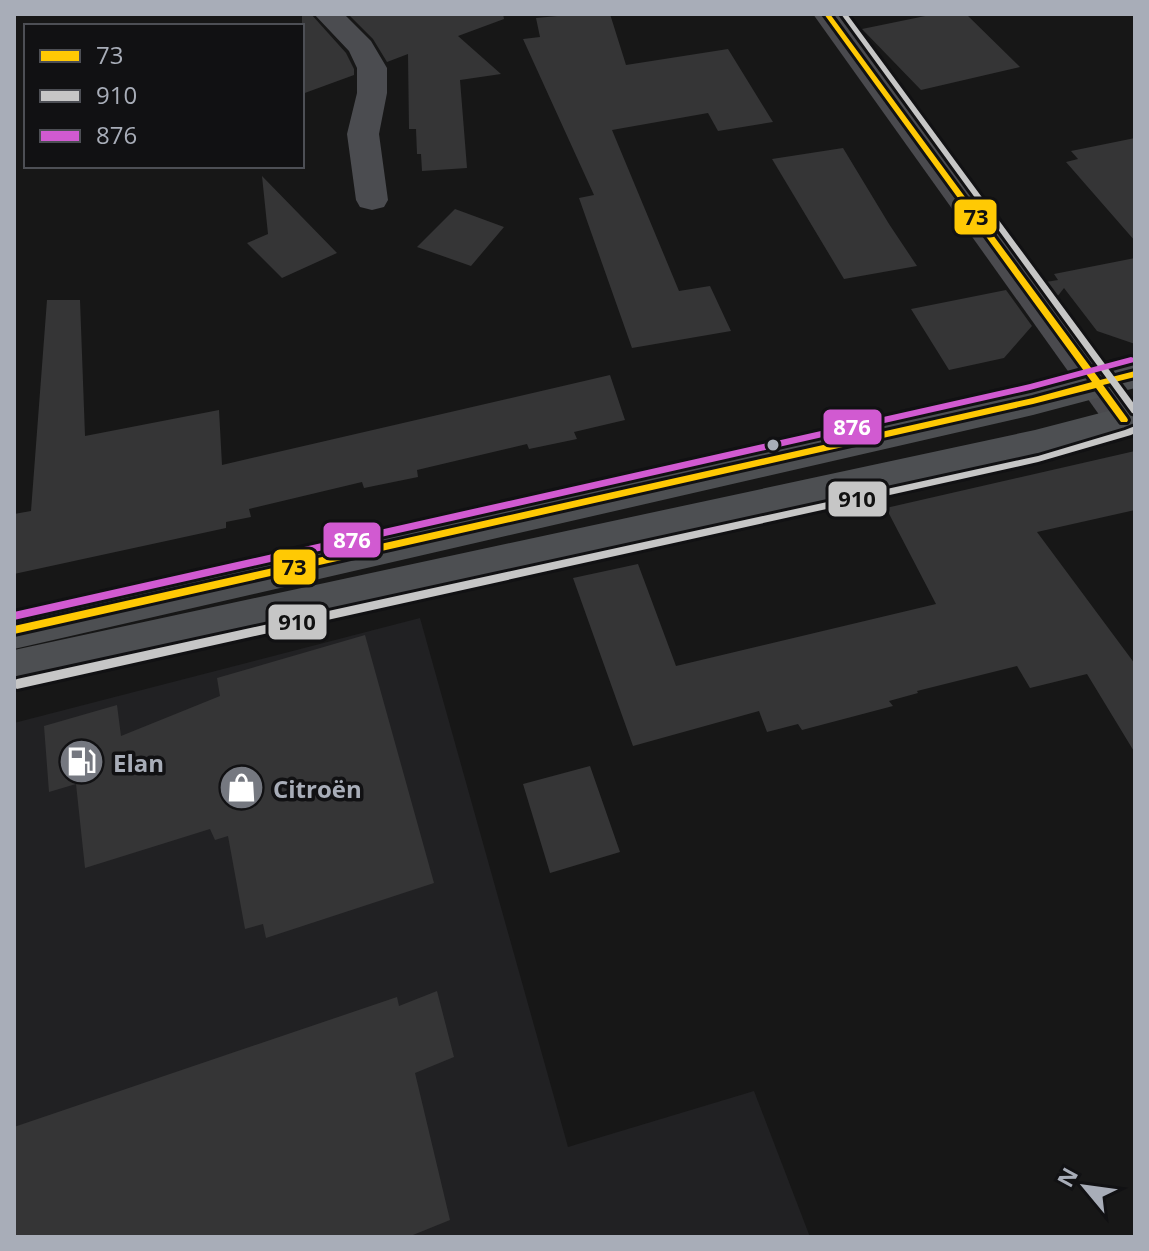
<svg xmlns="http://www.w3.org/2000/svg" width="1149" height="1251" font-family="'Open Sans',sans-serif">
<rect width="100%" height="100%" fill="#171717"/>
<path fill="#212123" d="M420,618L568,1147L754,1091L810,1237H14V723Z"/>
<path fill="#353536" d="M302,14H311L346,53L354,69V75L302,94Z
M348,14H503L504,19L458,36L501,74L460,80L467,168L422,171L421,154H417L416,129H409L408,54L387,62L373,39Z
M579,14H610L626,65L728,49L773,122L718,131L708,113L612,130L679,291L710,286L731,331L632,348L579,198L594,195L523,39L540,37L536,18Z
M935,14H966L1020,67L921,90L862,29Z
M1135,138V241L1066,162L1078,159L1071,151Z
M843,148L889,224L917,266L844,279L772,159Z
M262,176L337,253L282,278L247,243L268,234Z
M455,209L504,227L471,266L417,247Z
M1135,258V344L1097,331L1064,288L1057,297L1046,282L1058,280L1054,274Z
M1006,290L1032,326L1004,358L949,370L911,309Z
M47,300H80L85,436L219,410L222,465L610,375L625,420L574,432L577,439L529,449L527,444L417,470L418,477L364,488L362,482L249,509L251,517L226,522V528L14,574V514L31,511Z
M1135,451V510L1037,532L1135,664V753L1087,674L1030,688L1017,666L917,691L918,693L889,701L893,706L802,730L798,724L767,732L759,711L633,746L573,578L638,564L676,666L936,604L886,508Z
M365,635L434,883L266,938L263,924L245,929L228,836L215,840L210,829L85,868L76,784L49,792L44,726L117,705L121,736L220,696L217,678Z
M590,766L620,852L550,873L523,784Z
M437,991L454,1057L415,1073L450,1220L408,1237H14V1127L397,997L399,1006Z"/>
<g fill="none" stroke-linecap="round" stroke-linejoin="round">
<path fill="#4b4c50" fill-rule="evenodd" d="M314,14H344L371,41L387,68V93L379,134L388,200L384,207L372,210L360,207L356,200L347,134L357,93V68L349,51Z"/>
<path fill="#4a4a4e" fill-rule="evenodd" d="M813,14H841L1135,406V431L1124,434L1110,430Z"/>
<path fill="#4d4f52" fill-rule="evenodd" d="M1135,360V388L1033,415L14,649V611L1033,387Z
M1135,404V432L1035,460L14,690V650L1035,430Z"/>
<defs>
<path id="bus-1" d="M824,14H830L1100,380L1135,371V377L1103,385L1127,418L1128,420L1127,422H1121L1096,388L1033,404L14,634V626L1033,398L1092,382Z"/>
<path id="bus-2" d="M841,14H847L1135,405V414L1132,413Z
M1135,426V433L1131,435L1038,462L17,689L14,687V681L17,679L1038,456L1125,430Z"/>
<path id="bus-3" d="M1131,357L1134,358V362L1030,390L14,620V612L1030,384Z"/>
</defs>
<use href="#bus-1" stroke="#111113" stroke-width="6"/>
<use href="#bus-2" stroke="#111113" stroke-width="6"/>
<use href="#bus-3" stroke="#111113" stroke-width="6"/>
<use href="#bus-1" fill="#ffc904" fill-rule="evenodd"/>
<use href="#bus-2" fill="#c6c6c6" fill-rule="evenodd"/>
<use href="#bus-3" fill="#d15ad1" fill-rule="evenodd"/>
</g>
<defs>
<symbol id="fuel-disc" viewBox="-11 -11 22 22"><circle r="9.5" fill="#757880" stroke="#111113"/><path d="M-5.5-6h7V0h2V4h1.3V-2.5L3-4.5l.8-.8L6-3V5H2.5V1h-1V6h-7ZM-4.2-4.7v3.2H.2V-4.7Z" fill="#fff"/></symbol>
<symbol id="shop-disc" viewBox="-11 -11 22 22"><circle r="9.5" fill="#757880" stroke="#111113"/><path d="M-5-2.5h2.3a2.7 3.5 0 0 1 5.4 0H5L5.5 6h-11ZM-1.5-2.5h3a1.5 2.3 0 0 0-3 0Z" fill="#fff"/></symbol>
</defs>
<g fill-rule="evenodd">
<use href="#fuel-disc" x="56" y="736" width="51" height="51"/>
<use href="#shop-disc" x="216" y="762" width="51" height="51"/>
</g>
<circle fill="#a8adb8" stroke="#111113" stroke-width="3" cx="773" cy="445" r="7"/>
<g text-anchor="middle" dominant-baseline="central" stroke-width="7" stroke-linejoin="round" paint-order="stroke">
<g font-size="24" font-weight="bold" fill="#a8adb8" stroke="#111113" text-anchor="start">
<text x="113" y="762">Elan</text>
<text x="273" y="788">Citroën</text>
</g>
</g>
<g stroke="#111113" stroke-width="3">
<rect x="953" y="198" width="45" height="38" rx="8" fill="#ffc904"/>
<rect x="822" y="408" width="61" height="38" rx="8" fill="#d15ad1"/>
<rect x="827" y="480" width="61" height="38" rx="8" fill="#c6c6c6"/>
<rect x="322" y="521" width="60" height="38" rx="8" fill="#d15ad1"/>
<rect x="272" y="548" width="45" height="38" rx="8" fill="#ffc904"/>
<rect x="267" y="603" width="61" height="38" rx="8" fill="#c6c6c6"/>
</g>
<g font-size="22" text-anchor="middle" font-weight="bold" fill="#fff">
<text x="852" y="435">876</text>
<text x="352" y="548">876</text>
</g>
<g font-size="22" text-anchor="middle" font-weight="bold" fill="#111">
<text x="976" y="225">73</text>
<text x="857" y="507">910</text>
<text x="294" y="575">73</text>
<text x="297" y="630">910</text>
</g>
<rect width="1149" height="1251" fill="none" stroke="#a8adb8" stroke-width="32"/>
<rect x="24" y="24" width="280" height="144" fill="#111113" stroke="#4d4f55" stroke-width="2"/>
<rect x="40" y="50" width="40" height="12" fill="#ffc904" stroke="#4d4f55" stroke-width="2"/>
<text x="96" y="64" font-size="24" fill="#a8adb8">73</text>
<rect x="40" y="90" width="40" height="12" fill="#c6c6c6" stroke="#4d4f55" stroke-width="2"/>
<text x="96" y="104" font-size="24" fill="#a8adb8">910</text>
<rect x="40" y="130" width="40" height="12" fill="#d15ad1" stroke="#4d4f55" stroke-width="2"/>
<text x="96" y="144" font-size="24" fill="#a8adb8">876</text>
<g transform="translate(1085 1187) rotate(299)" stroke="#111113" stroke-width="6" paint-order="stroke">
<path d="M0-6L14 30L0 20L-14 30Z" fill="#a8adb8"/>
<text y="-12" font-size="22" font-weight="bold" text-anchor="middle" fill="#a8adb8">N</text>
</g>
</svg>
